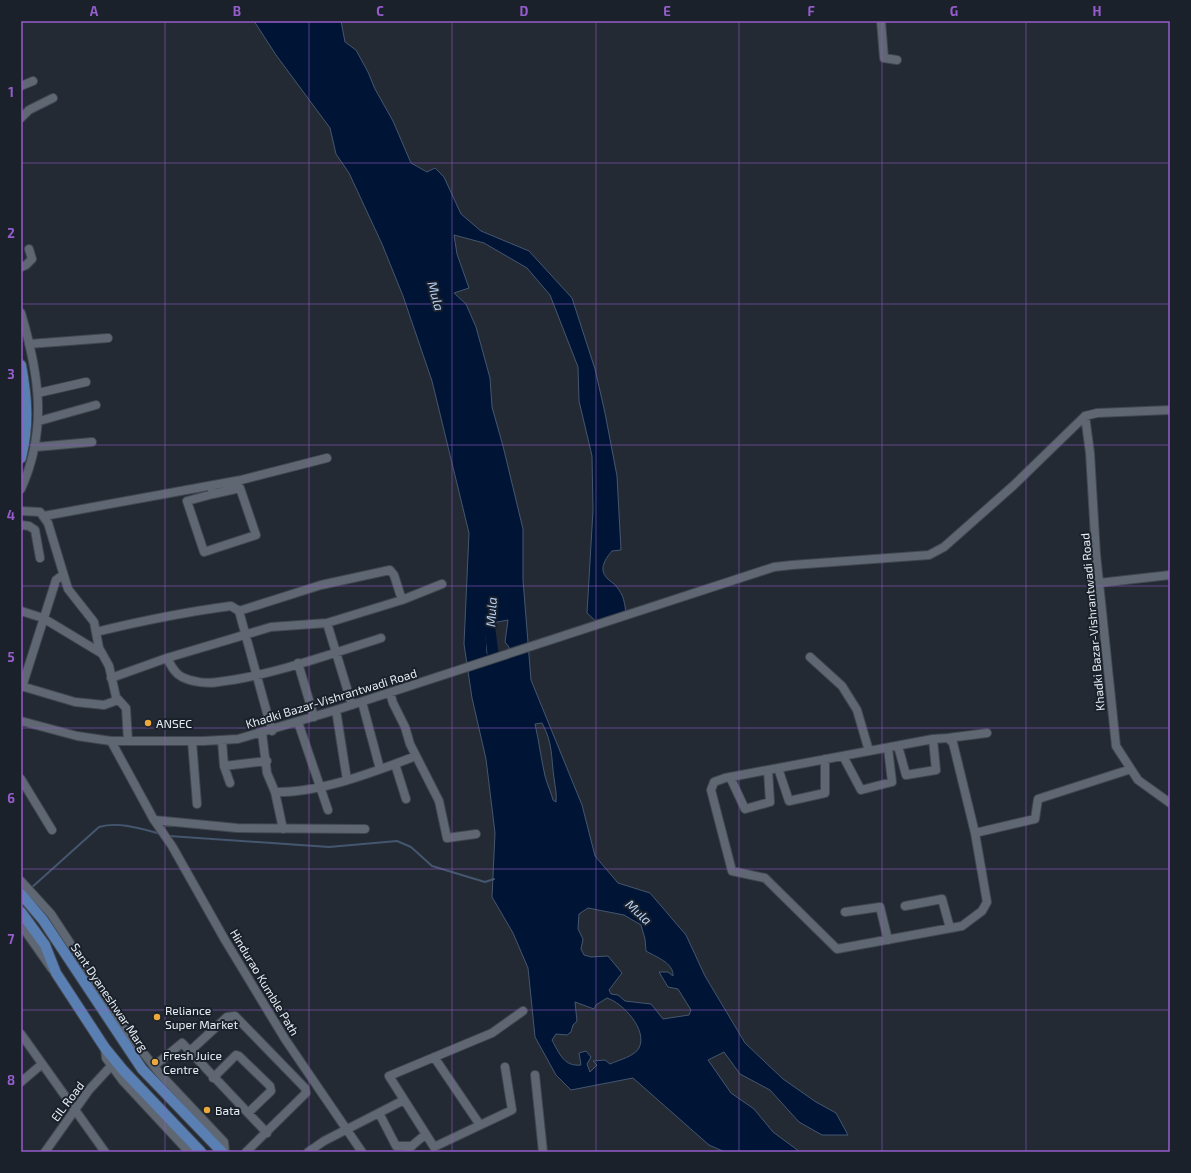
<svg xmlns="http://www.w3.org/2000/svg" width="1191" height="1173" font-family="'Exo 2',sans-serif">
<rect width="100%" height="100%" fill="#232a34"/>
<path fill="#001536" stroke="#45566f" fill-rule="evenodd" d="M254,21H341L345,42L356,50L368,72L375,89L393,121L411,163L427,172L435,168L444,177L461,214L481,231L529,251L572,298L595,369L605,413L617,476L621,550L612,551C606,558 598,569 607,578C609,581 614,583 616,586C624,595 625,604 626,615L599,624L587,613L593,510L592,456L579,401L578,367L550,295L527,268L484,243L454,235L457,254L469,288L454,293L466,304L476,327L490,378L492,407L503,446L523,529V580L531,680L582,805L595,856L618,883L650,893L686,935L705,976L745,1043L783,1079L816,1102L836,1113L848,1135H822L799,1122L770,1090L740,1074L724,1052L708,1060L731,1093L754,1109L773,1132L800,1152H725L709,1145L633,1078L571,1090L556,1075L535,1037L528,968L513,933L492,897L495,833L486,759L472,698L464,644L469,533L432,381L403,296L382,244L349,173L336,154L330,128L276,55ZM508,620L505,642L509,647L507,656L494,661L487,653L486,634L492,623ZM542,723C553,743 551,757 554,778C555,787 557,793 556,802L553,800C551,792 547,784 545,776C541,759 539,741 535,724ZM588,908L624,915L641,925L645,939L646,951C656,957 674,963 673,976L668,972H659L668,987L678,989L691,1010L689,1015L663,1019L651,1004L625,1001L618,995L611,994L609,990L622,973L608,956L591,957L584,955L581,949L583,939L578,929L579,914ZM607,998C623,1003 648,1030 639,1048C635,1056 619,1060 610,1064L605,1060L593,1061L597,1065L590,1072L587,1064L591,1057L586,1051L579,1053L581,1065C564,1067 559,1053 552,1040L556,1034L567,1035L571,1032L573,1025L577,1021L575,1002L594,1009L596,1005Z"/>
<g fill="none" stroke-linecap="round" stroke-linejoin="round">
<path stroke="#45566f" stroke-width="2" d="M169,836L329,847L397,841L411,847L432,866L485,882L494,879
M30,889L99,827C119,821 142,829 161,834"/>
<path stroke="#001536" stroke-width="11" d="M490,614L489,623L495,668"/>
<defs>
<path id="minor" d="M881,21L884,58L897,60
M21,86L33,81
M21,118L29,110L53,98
M21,267L26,265L32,259L29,249
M21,313C39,374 48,429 21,489
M29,344L108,338
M38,393L86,382
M1085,416L1090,453L1096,554L1116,746L1138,780L1170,803
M39,421L96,405
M36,447L92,442
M211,486L213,494L240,488L256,535L204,552L187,501L213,494
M21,511L40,512L48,523L68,589L94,622L99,648L109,666L116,697L126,708L128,741
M44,516L241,480L327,458
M21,525L29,526L35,530L40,558
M1099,583L1170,575
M21,611L43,618L101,653
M239,611L272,731
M327,623L352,705
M96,632C141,621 185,612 231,606L239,611L321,585L390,570L394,575L402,600
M810,657L842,686L857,710L869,751
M167,658C171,665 174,673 182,677C192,682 207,684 218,682C270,676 331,654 381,638
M298,663L314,717
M111,678L167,658L271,627L327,623L402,600L442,584
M21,686L75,702L104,705L118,700
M22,687L56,580L63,575
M390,693L393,703L405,727L410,744L439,801L447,838L476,834
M362,702L380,769
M336,710L347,780
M21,721L77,736L111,741H203L238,739L336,710L774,567L792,565L929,555L944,547L1014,485L1085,416L1097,413L1170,410
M298,722L328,810
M262,733L267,773L275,792L283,829
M948,738L953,743L975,833L987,902L982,911L962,926L837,949L765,878L732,871L711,790L714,782L725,778L933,739Z
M948,738L987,733
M111,741L154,820L172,846L225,940L285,1039L362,1152
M192,741L197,804
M222,741L224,766L230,783
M898,746L906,775L936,770L933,739
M843,756L861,790L892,782L888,748
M395,764L406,799
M224,766L267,761
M778,768L789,801L825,793V759
M730,777L745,809L770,802L768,770
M21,779L52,830
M275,792C320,793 374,772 416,756
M154,820L237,828L365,829
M975,833L1035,819L1038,799L1131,769
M21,881L51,914L134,1041L160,1074L224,1142L225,1152
M905,906L942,899L950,928
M845,912L880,907L888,940
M21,925L52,969
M21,1034L105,1152
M105,1048L106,1058L123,1081L189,1152
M189,1052L227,1017L235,1016L305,1088L306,1093L246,1152
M434,1057L480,1125
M154,1066L182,1043L267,1133
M505,1067L512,1110L434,1147L389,1076L492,1033L523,1011
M535,1075L543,1152
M213,1078L236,1055L239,1056L270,1086L271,1091L248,1113
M21,1082L42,1064
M379,1113L396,1146H412
M408,1149L426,1134
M45,1152L89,1090L111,1066
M308,1152L324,1141L404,1100"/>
<path id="major" d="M21,365C27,398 29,425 21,458
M21,894L43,920L142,1069L222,1152
M21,912L45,945L56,973L105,1048L123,1070L201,1152"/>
</defs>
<use href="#minor" stroke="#41474f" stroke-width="10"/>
<use href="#major" stroke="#41474f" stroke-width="12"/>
<use href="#minor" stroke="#5f6772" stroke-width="8"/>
<use href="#major" stroke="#5a7fb3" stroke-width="10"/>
</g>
<path fill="none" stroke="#965ccc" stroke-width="1" stroke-opacity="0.55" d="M165,21V1152M309,21V1152M452,21V1152M596,21V1152M739,21V1152M882,21V1152M1026,21V1152M21,163H1170M21,304H1170M21,445H1170M21,586H1170M21,728H1170M21,869H1170M21,1010H1170"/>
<g fill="#eda83b" stroke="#1a212a" stroke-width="1.5">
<circle cx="148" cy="723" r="4"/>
<circle cx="157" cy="1017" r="4"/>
<circle cx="155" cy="1062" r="4"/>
<circle cx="207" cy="1110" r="4"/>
</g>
<g text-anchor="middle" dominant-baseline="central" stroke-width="4" stroke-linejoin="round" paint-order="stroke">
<g font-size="12" fill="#e7ecf3" stroke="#1a212a">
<text transform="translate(1092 622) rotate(-95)">Khadki Bazar-Vishrantwadi Road</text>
<text transform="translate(331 698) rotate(-17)">Khadki Bazar-Vishrantwadi Road</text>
<text transform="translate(265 982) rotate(59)">Hindurao Kumble Path</text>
<text transform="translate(110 997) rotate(56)">Sant Dyaneshwar Marg</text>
<text transform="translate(67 1101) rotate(-53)">EIL Road</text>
</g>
<g font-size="12" fill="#e7ecf3" stroke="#1a212a" text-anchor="start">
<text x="156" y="723">ANSEC</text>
<text x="165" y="1010">Reliance<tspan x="165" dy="14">Super Market</tspan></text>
<text x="163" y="1055">Fresh Juice<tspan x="163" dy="14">Centre</tspan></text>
<text x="215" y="1110">Bata</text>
</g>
<g font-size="13" font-style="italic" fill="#b6d1f7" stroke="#1a212a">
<text transform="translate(436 296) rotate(75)">Mula</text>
<text transform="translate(491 612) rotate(-87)">Mula</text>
<text transform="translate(639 912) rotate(43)">Mula</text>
</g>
</g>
<rect width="1191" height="1173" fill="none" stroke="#1a212a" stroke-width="44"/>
<rect x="22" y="22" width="1147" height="1129" fill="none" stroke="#965ccc" stroke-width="1.5"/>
<g font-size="13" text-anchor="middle" font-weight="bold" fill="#965ccc">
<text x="94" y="16">A</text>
<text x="237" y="16">B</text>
<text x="380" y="16">C</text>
<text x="524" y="16">D</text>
<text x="667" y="16">E</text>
<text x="811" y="16">F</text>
<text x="954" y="16">G</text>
<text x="1097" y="16">H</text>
<text x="11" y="97">1</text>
<text x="11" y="238">2</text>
<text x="11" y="379">3</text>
<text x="11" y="520">4</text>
<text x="11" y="662">5</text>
<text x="11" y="803">6</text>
<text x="11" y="944">7</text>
<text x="11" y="1085">8</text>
</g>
</svg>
